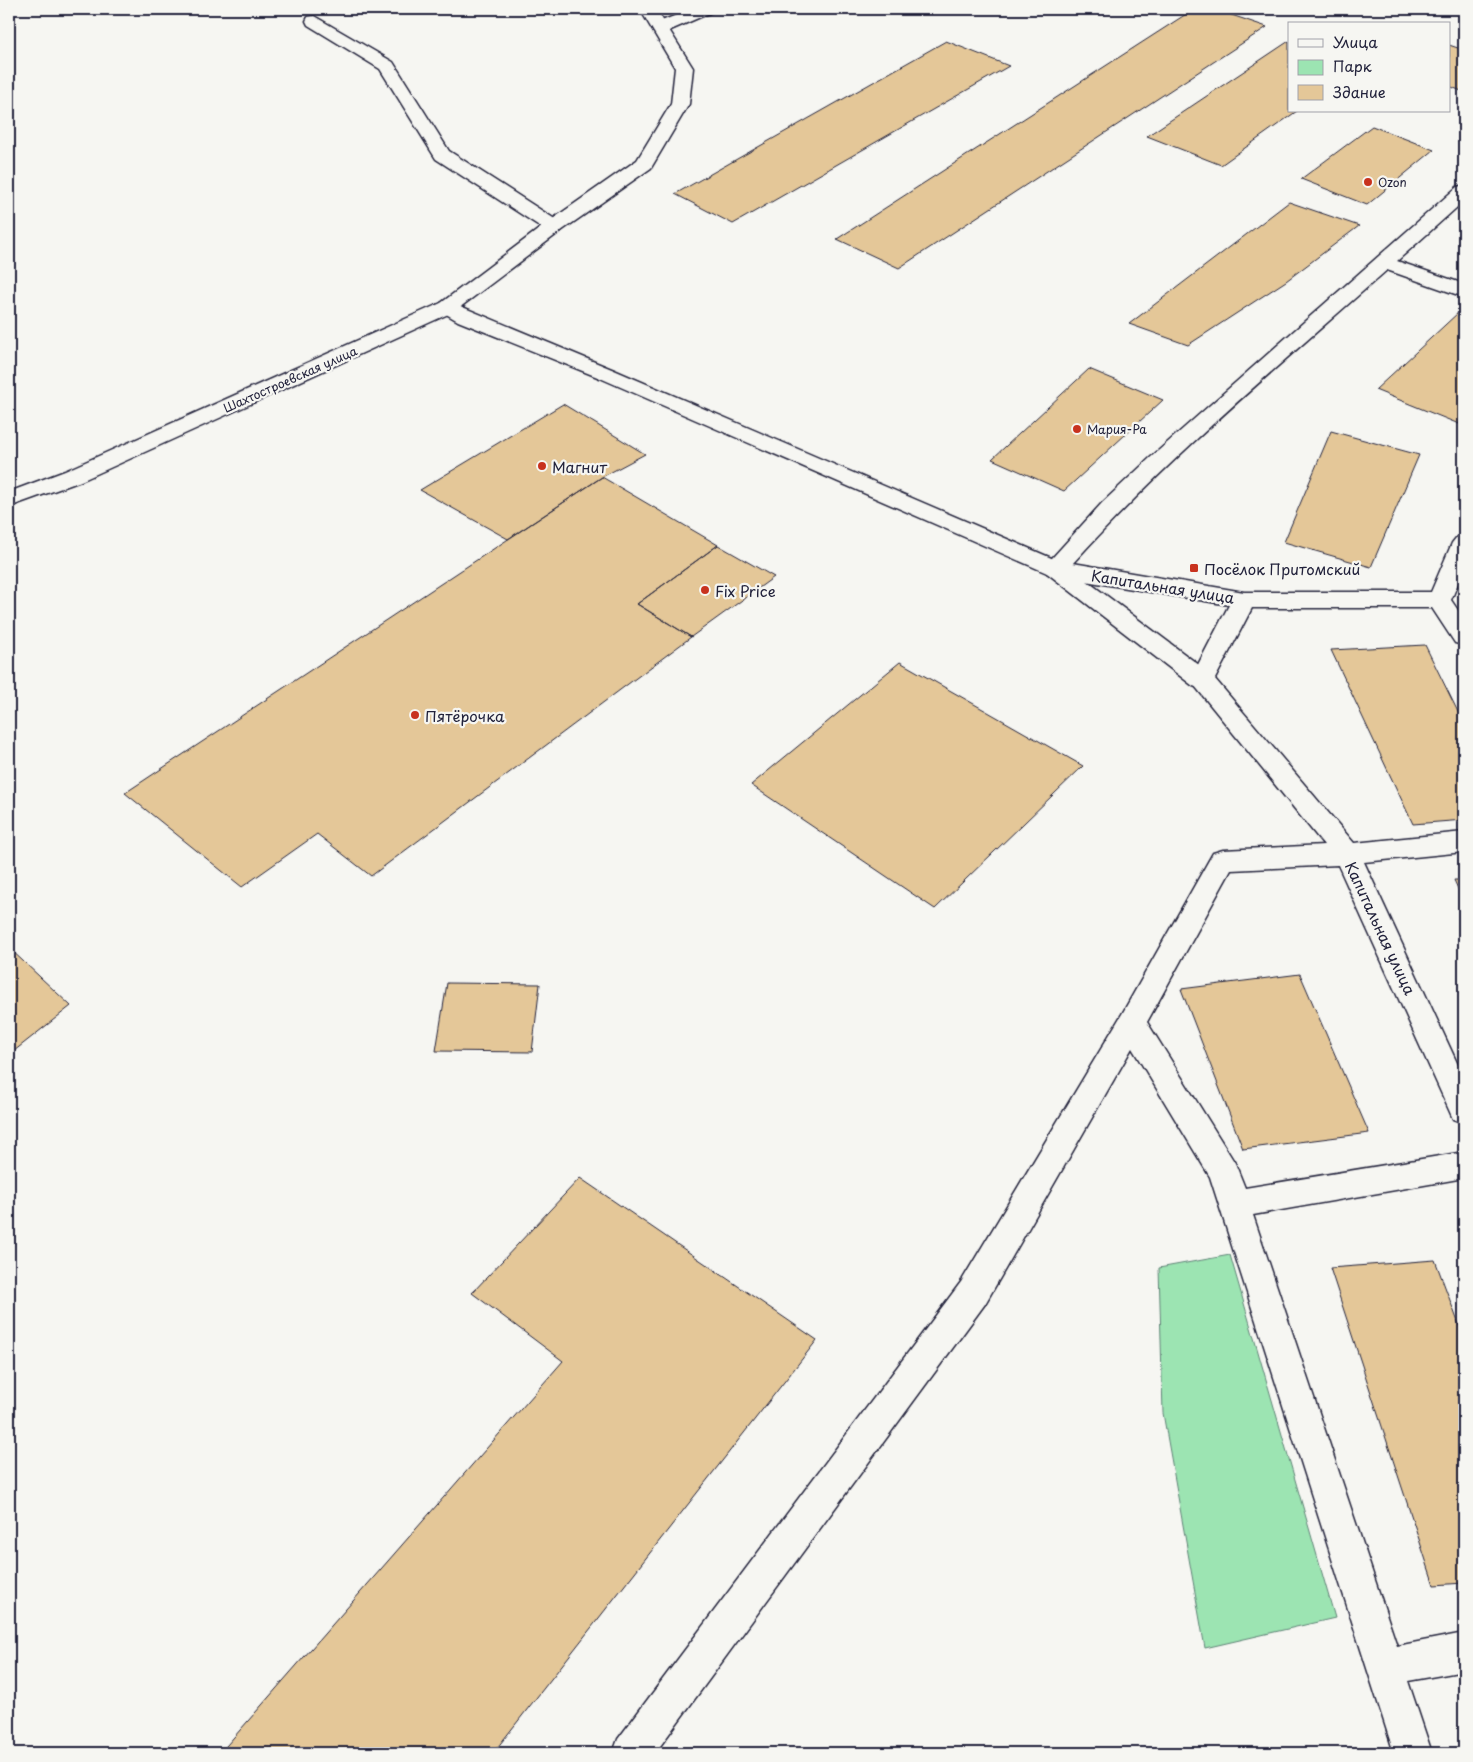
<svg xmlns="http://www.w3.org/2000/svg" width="1473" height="1762" font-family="'Playpen Sans',sans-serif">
<rect width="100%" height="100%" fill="#f6f6f2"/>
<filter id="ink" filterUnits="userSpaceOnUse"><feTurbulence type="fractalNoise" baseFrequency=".02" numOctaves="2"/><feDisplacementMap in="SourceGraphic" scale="10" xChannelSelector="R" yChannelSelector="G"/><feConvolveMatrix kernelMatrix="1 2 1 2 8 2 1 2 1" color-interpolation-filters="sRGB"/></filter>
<g filter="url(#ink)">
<path fill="#9ce4b2" stroke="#5f8376" d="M1230,1255L1335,1618L1205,1648L1163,1413L1159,1268Z"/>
<path fill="#e4c798" stroke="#22223b" d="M1194,9H1214L1267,27L899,268L837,239Z
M946,41L1009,66L733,224L675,194Z
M1289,41V111H1297L1221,165L1147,136Z
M1449,45L1464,50V92L1449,86Z
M1372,126L1434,150L1367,205L1301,179Z
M1289,202L1359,226L1286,281L1188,345L1129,324Z
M1459,312L1464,314V418L1459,424L1375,390Z
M1089,369L1163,400L1064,491L992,459Z
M563,404L645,454L602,477L508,539L420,490Z
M1331,431L1419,455L1371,567L1284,542Z
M602,477L718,545L637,604L691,637L371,876L317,834L242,887L125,793Z
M718,545L774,577L691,637L637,604Z
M1425,645L1464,724V820L1413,824L1331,650Z
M900,662L1083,766L935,909L751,785Z
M1454,880H1464V902Z
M9,948L71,1006L9,1055Z
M1300,974L1369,1133L1243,1149L1181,989Z
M447,983L540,984L532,1052L436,1051Z
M580,1178L817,1340L493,1753H220L563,1361L472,1293Z
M1435,1260L1464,1338V1583L1434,1585L1330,1268Z"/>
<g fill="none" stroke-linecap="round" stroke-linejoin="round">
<defs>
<path id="minor" d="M692,9H714L712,12L666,32H654L652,28L654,24Z
M314,16L393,62L449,151L561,223L564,227L561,231H547L436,159L380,69L308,25L306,21L308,17Z
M1464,185V201L1397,261L1464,284V297L1387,270C1280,365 1169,457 1073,563L1244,592H1431L1452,543L1456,538L1464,536V569L1451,600L1464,619V645L1455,643L1432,608H1252L1215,679L1354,843L1464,832V852L1364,862L1464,1078V1123L1453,1119L1449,1110L1338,865L1231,870L1147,1022L1235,1163L1245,1188L1464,1152V1178L1253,1215L1397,1646L1464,1633V1671L1408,1681L1432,1753H1394L1210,1177L1132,1048L985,1304L655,1753H613L618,1739L961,1282L1122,1014L1213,853L1223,850L1324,845L1190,680L1229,605L1055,576L1047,573L1043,568L1102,503L1150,458L1457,187Z"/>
<path id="tertiary" d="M448,301L614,370L1063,563L1211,674L1214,680L1211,686L1202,689L1193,686L1047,573L600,378L458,321L441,311L438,307L441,303Z"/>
<path id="secondary" d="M640,9H656L693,68L689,104L651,168L561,231L455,311L81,481L9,507V492L65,471L441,303L547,223L637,160L671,104L675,68Z"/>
</defs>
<use href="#minor" stroke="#22223b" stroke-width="3"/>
<use href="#tertiary" stroke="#22223b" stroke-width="3"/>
<use href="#secondary" stroke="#22223b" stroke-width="3"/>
<use href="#minor" fill="#f6f6f2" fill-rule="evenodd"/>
<use href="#tertiary" fill="#f6f6f2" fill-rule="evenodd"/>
<use href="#secondary" fill="#f6f6f2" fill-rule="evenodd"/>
</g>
</g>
<g fill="#c8321e" stroke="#f6f6f2" stroke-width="2">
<circle cx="1368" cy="182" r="5"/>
<circle cx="1077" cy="429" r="5"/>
<circle cx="542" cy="466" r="5"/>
<rect x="1189" y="563" width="10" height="10" rx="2.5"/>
<circle cx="705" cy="590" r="5"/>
<circle cx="415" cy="715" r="5"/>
</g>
<g text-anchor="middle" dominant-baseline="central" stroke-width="4.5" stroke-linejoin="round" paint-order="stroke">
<g font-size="12" fill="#22223b" stroke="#f6f6f2" text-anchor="start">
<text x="1378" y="182">Ozon</text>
<text x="1087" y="429">Мария-Ра</text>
</g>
<g font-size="12" fill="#22223b" stroke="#f6f6f2">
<text transform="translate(290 379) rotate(-24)">Шахтостроевская улица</text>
</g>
<g font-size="15" fill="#22223b" stroke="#f6f6f2" text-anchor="start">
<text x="552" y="466">Магнит</text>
<text x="1204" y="568">Посёлок Притомский</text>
<text x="715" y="590">Fix Price</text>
<text x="425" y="715">Пятёрочка</text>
</g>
<g font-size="15" fill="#22223b" stroke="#f6f6f2">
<text transform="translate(1163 586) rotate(9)">Капитальная улица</text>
<text transform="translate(1381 928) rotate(65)">Капитальная улица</text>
</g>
</g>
<rect width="1473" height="1762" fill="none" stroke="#f6f6f2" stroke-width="30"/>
<rect x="15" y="15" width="1443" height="1732" fill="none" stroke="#22223b" stroke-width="2" filter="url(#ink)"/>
<rect x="1288" y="22" width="162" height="90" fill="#f6f6f2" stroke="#a1a1a9"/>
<rect x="1298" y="39" width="25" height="8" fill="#f6f6f2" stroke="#a1a1a9"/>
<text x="1333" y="48" font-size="15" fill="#22223b">Улица</text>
<rect x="1298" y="60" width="25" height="15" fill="#9ce4b2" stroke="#a1a1a9"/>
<text x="1333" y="72" font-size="15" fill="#22223b">Парк</text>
<rect x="1298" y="85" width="25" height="15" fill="#e4c798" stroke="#a1a1a9"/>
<text x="1333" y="98" font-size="15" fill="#22223b">Здание</text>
</svg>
